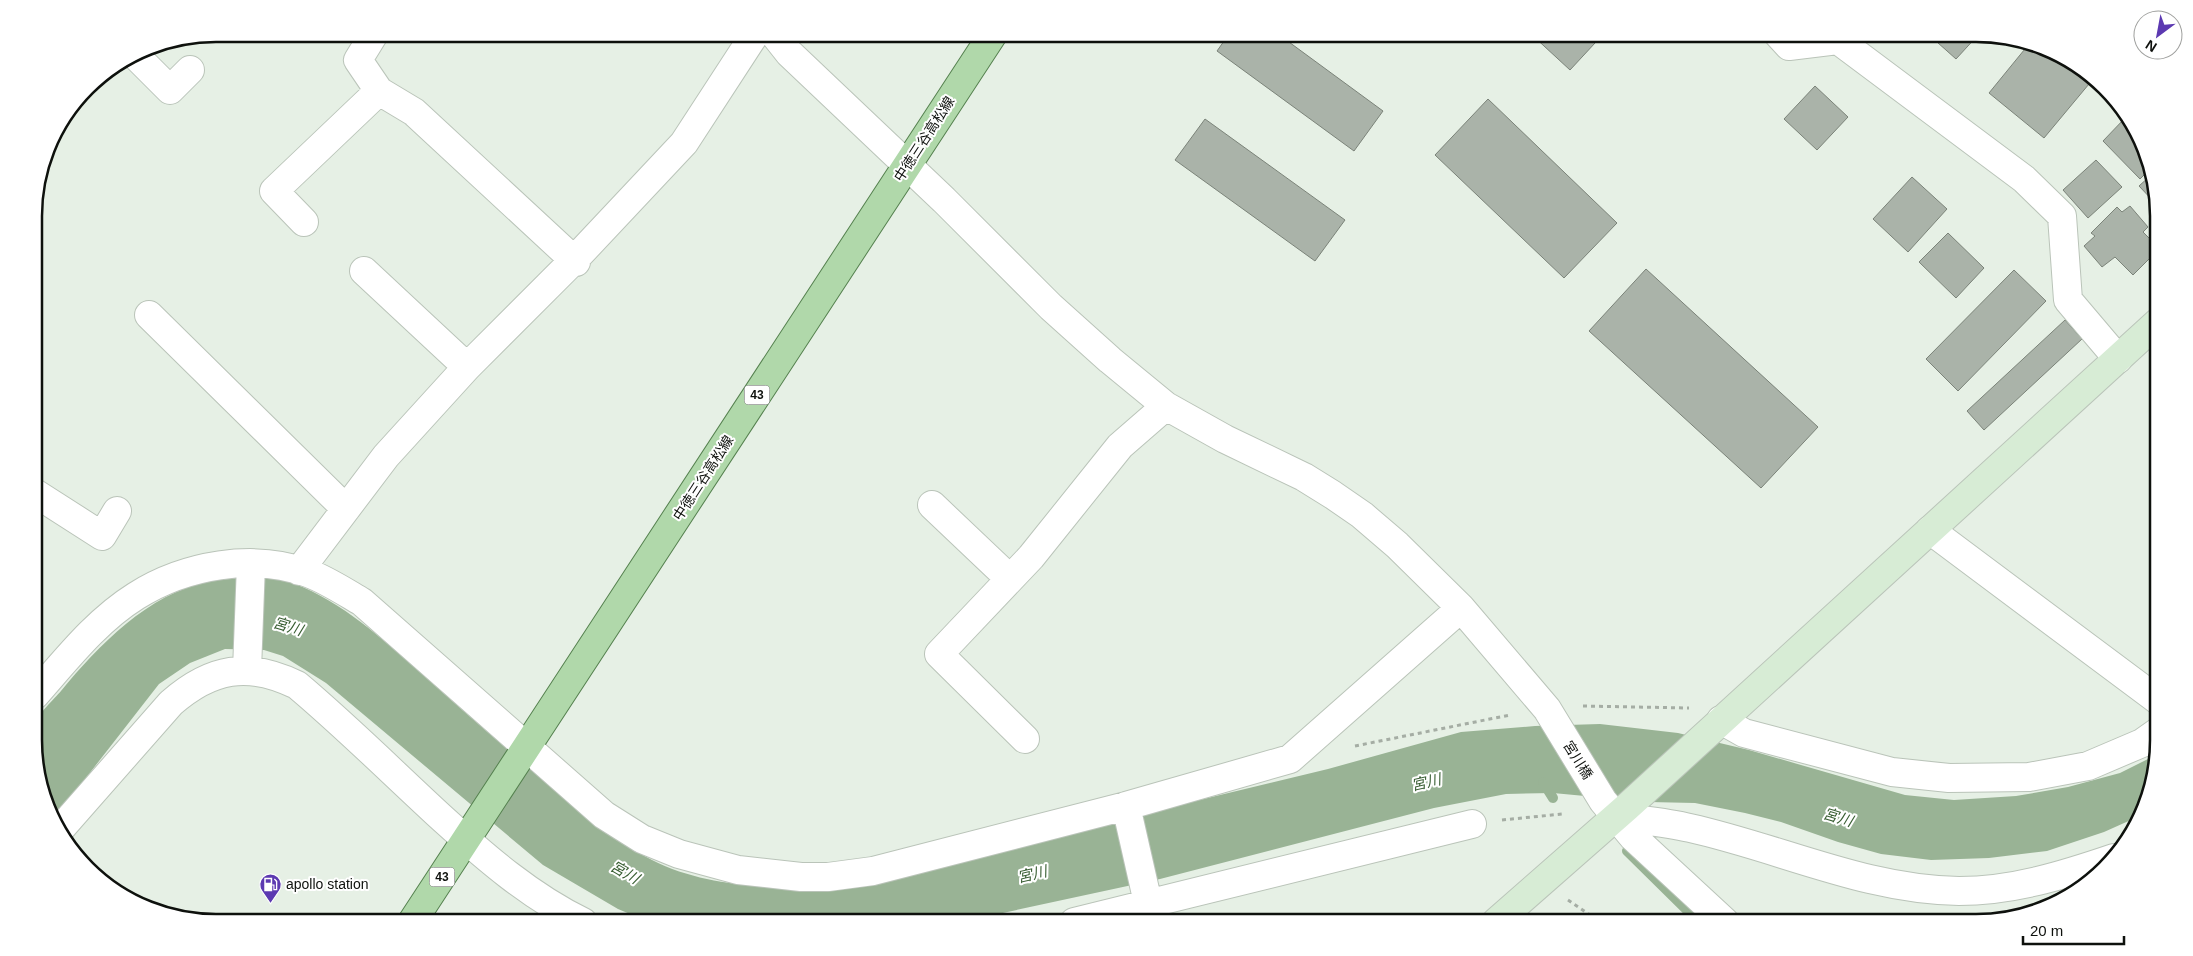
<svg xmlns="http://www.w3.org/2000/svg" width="2193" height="956" font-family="Helvetica,'Noto Sans JP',sans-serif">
<rect width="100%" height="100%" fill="#e6f0e5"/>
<path fill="#99b395" d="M242,578C260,578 278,577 295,584C342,602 383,639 421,673C461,709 502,745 543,780C577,809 612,840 652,860C689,879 729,884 769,887L1112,821L1328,769L1461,732L1535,726L1600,724L1678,733L1749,750L1905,795L1954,800L2016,796L2068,787L2120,773L2156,755L2145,809L2142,815L2104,832L2047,851L1989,858L1931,860L1881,854L1838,842L1781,822L1745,813L1695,803L1649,802L1553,793L1506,794L1434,808L1160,879L961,922H649L618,909L543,865L326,683L283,656L264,650L225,649L190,663L159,684L57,815C44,784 30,758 35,724C36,716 55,698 61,691C98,646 149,593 208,582C219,579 231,579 242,578Z"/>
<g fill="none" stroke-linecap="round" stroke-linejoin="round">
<path stroke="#99b395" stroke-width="10" d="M1543,782L1553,798
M1627,851L1699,922"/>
</g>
<path fill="#aab3a9" stroke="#7b8379" d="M1229,34H1278L1383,111L1354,151L1217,51Z
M1531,34H1584L1595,43L1570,70Z
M1928,34H1979L1956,59Z
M2029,44L2046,48L2088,72L2094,78L2044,138L1989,93Z
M1815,86L1848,117L1817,150L1784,119Z
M1488,99L1617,223L1564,278L1435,155Z
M2126,117L2148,171L2140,179L2103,141Z
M1205,119L1345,220L1315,261L1175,160Z
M2096,160L2122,187L2088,218L2063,190Z
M2150,176L2158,193V202L2156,204L2139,186Z
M1912,177L1947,209L1908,252L1873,219Z
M2130,206L2148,227L2143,232L2158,247V250L2133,275L2115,257L2102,267L2084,246L2095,236L2091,233L2117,207L2122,212Z
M1948,233L1984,268L1956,298L1919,262Z
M1646,269L1818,427L1761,488L1589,331Z
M2014,270L2046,301L1958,391L1926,359Z
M2065,320L2082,339L1984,430L1967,411Z"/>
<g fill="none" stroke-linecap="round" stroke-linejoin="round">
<defs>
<path id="street" d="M374,34L358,60L379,91L414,112L576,262
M774,34L789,53L944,200L1051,307L1110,360L1166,406L1225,439L1304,477L1333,495L1362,515L1397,545L1461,608L1547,709L1603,801L1633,837L1725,922
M1778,34L1789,46L1838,40L2024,179L2062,216L2068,300L2118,359
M135,55L170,90L190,70
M304,222L274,191L379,91
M364,271L467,367
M149,315L346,509
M35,493L102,536L117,511
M932,505L1010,579
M1930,530L2159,701
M299,571L386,456L467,367L574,260L684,143L755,34
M247,670L251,564
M35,695C66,660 96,621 136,596C185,565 253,553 308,573C327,580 345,592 362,602L604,815L642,839L679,854L738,870L801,877H828L873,871L1126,806L1290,759L1461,608
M1721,720L1744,733L1892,772L1949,778L2029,777L2088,766L2142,743L2159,731
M1025,739L939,654L1031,557L1120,446L1166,406
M1126,806L1148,903
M1615,816C1640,820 1665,822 1690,828C1780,848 1866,890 1959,891C2013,891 2064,875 2114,858
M62,827L171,703C211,668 248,661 297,685C347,727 394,774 443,819C486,858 531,897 583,922
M1074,922L1472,824"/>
<path id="secondary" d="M1496,922L1627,807L2158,322"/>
<path id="primary" d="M412,922L993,34"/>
</defs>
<use href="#street" stroke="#bac4b9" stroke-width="30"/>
<use href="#secondary" stroke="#bac4b9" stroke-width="30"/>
<use href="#primary" stroke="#55814f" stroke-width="30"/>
<path stroke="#a5ada4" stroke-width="3" stroke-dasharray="4 4" stroke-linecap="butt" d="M1583,706L1689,708
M1355,746L1510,715
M1502,820L1562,814
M1568,900L1600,922"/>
<use href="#street" stroke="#fff" stroke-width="28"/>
<use href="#secondary" stroke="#d7ecd5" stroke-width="28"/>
<use href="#primary" stroke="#b0d8aa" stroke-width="28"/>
</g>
<defs>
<symbol id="fuel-pin" viewBox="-11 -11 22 30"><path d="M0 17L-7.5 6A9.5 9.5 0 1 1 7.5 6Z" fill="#5c39b1" stroke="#fff"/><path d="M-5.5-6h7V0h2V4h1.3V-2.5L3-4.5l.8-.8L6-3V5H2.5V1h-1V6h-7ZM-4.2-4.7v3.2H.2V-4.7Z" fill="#fff"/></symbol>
</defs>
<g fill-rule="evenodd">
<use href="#fuel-pin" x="258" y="872" width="25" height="34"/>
</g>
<g text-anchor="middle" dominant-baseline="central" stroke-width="4" stroke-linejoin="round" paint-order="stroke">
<g fill="#fff" stroke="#565856" stroke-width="1">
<rect x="744.5" y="385.5" width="25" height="19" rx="4"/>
<rect x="429.5" y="867.5" width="25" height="19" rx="4"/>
</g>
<g font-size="12" font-weight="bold" fill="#0e110d">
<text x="757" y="395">43</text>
<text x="442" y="877">43</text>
</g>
<g font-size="14" fill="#0e110d" stroke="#fff">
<text transform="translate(924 139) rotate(-57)">中徳三谷高松線</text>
<text transform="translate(703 478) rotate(-57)">中徳三谷高松線</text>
<text transform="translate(1578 760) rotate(58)">宮川橋</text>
</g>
<g font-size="14" fill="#0e110d" stroke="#fff" text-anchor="start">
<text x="286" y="884">apollo station</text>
</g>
<g font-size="15" font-style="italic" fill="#385e32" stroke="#fff">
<text transform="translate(288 626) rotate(17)">宮川</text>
<text transform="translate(1426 782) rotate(-13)">宮川</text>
<text transform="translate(1838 817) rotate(17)">宮川</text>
<text transform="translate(625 872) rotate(30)">宮川</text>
<text transform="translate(1032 874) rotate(-13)">宮川</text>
</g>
</g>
<path d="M0 0H2193V956H0ZM216 42H1976A174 174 0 0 1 2150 216V740A174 174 0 0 1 1976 914H216A174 174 0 0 1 42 740V216A174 174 0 0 1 216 42Z" fill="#fff" fill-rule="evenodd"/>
<path fill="none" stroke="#0e110d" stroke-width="2.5" d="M216 42H1976A174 174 0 0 1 2150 216V740A174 174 0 0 1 1976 914H216A174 174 0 0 1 42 740V216A174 174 0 0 1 216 42Z"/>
<g transform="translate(2158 35) rotate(212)"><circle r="24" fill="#ffffff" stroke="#9fa09e"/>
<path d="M0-4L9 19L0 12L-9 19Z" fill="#5c39b1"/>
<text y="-8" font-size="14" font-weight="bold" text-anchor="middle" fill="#0e110d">N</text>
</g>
<path d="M2023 936v8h101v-8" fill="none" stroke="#0e110d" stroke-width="2.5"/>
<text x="2030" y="936" font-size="15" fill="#0e110d" stroke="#ffffff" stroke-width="4" paint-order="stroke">20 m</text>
</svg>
